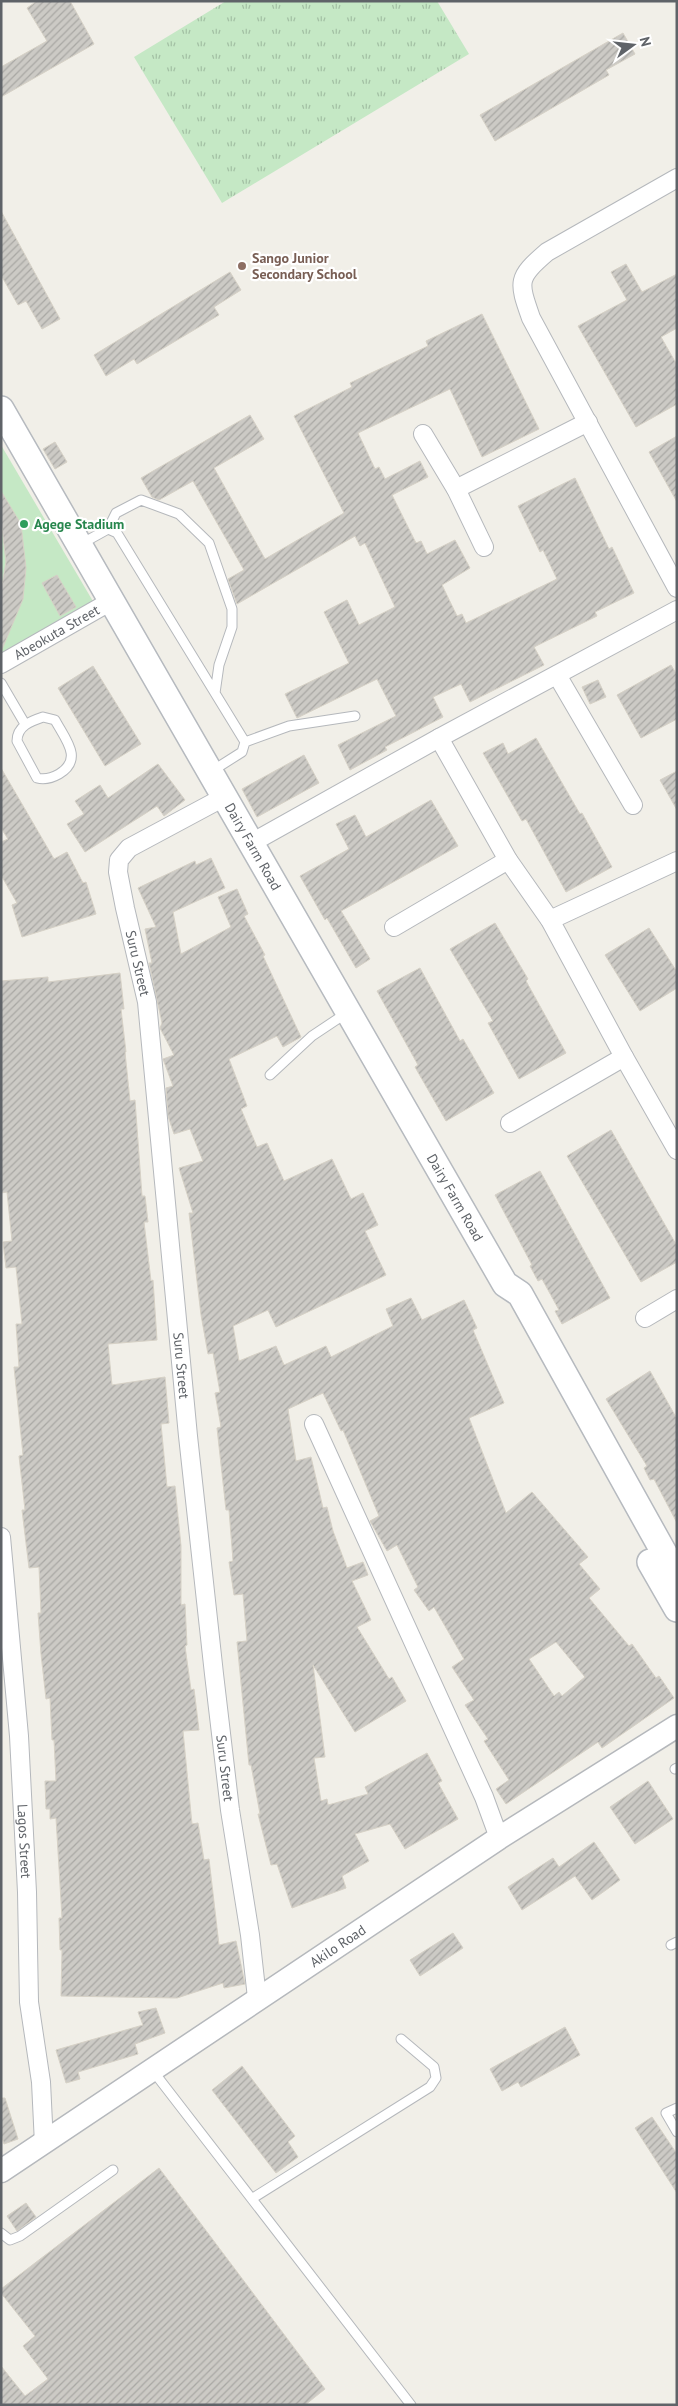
<svg xmlns="http://www.w3.org/2000/svg" width="678" height="2406" font-family="'PT Sans',sans-serif">
<defs>
<pattern id="grass-tufts" width="24" height="20" patternUnits="userSpaceOnUse" patternTransform="scale(1.25)"><rect width="24" height="20" fill="#c5e8c5"/><path d="M3 7l-1-3M5 7V3M7 7l1-3M15 17l-1-3M17 17v-4M19 17l1-3" fill="none" stroke="#a3c0a4"/></pattern>
<pattern id="building-hatch" width="6" height="6" patternUnits="userSpaceOnUse" patternTransform="scale(1.25)"><rect width="6" height="6" fill="#cccac5"/><path d="M-1 1l2-2M0 6l6-6M5 7l2-2" fill="none" stroke="#a9a8a4"/></pattern>
</defs>
<rect width="100%" height="100%" fill="#f1efe8"/>
<path fill="url(#grass-tufts)" d="M226,1H437L469,54L222,203L134,57Z"/>
<path fill="#c5e8c5" d="M1,445L94,603L1,660Z"/>
<path fill="url(#building-hatch)" stroke="#d6d1c6" fill-rule="evenodd" d="M37,1H70L94,44L1,97V67L47,41L27,8Z
M623,33L635,54L606,70L609,75L495,141L480,115Z
M1,211L60,319L42,329L26,301L18,305L1,275Z
M626,264L642,292L677,274V328L661,337L677,365V404L636,427L578,326L627,300L611,272Z
M230,272L241,290L214,307L219,315L137,364L134,359L106,376L94,355Z
M482,314L539,429L482,457L450,389L358,433L375,469L379,467L385,479L420,461L428,477L392,495L416,543L421,541L427,554L455,540L470,568L442,585L457,616L462,614L466,623L557,579L543,550L540,552L518,506L575,478L609,549L612,547L634,593L595,612L597,616L534,647L544,665L470,702L461,684L433,697L443,717L385,747L387,750L350,770L338,745L396,716L377,679L297,718L285,694L349,663L324,612L347,600L359,625L395,607L365,543L360,546L355,536L237,604L228,579L244,570L193,481L159,500L152,497L141,478L250,415L264,439L214,468L265,559L344,513L294,416L352,387L350,383L428,346L426,341Z
M677,436V502L649,452Z
M55,442L67,462L55,469L43,449Z
M1,491L21,524L26,568L23,599L1,652V591L6,562L1,519Z
M57,575L76,607L60,616L42,583Z
M671,665L677,675V719L641,738L617,695Z
M93,666L141,744L105,766L58,688Z
M598,680L606,697L590,704L582,687Z
M536,738L580,814L582,813L612,867L566,892L526,819L522,821L483,753L503,743L508,754Z
M304,755L319,783L257,817L242,789Z
M158,764L185,800L164,816L157,806L85,852L67,824L84,814L75,801L100,785L108,798Z
M1,768L54,859L67,852L83,883L86,882L96,914L22,937L12,905L17,903L1,875V842L8,839L1,828Z
M677,771V810L660,780Z
M431,800L458,846L341,911L370,959L356,968L327,918L325,920L300,876L349,849L336,824L355,815L366,837Z
M211,858L225,888L173,912L181,954L231,927L218,897L237,889L248,914L244,916L265,955L263,956L301,1037L283,1047L277,1036L229,1059L247,1106L241,1109L257,1147L267,1143L284,1181L332,1159L351,1199L363,1193L378,1225L365,1231L386,1275L276,1327L268,1310L233,1326L239,1361L276,1346L284,1365L326,1346L331,1357L393,1326L386,1309L411,1298L422,1320L464,1300L477,1328L473,1330L504,1403L469,1418L506,1513L532,1492L588,1557L579,1564L600,1589L589,1598L629,1646L632,1644L656,1678L659,1676L674,1698L602,1748L598,1742L506,1804L496,1789L509,1780L484,1741L488,1739L465,1705L474,1700L452,1667L464,1659L434,1607L429,1611L414,1590L418,1587L397,1545L387,1551L370,1521L379,1516L343,1430L341,1431L323,1393L288,1409L296,1461L311,1457L323,1508L327,1507L333,1531L347,1568L363,1562L368,1575L352,1581L371,1620L357,1627L389,1679L392,1677L406,1701L355,1732L313,1665L325,1757L314,1758L321,1801L327,1799L328,1805L368,1794L365,1787L427,1753L442,1781L438,1783L458,1819L405,1849L390,1824L355,1834L369,1861L342,1876L346,1888L292,1908L277,1864L271,1865L258,1814H260L251,1765H249L237,1642L247,1641L243,1594L234,1595L229,1562L233,1561L229,1510H226L217,1428L221,1427L215,1393L220,1392L213,1353L208,1354L201,1315L189,1213H193L179,1168L203,1161L190,1129L174,1134L168,1116L166,1088L173,1086L163,1059L174,1055L160,1028L162,1023L149,963H152L145,929L156,927L138,888L195,861L196,865ZM556,1642L585,1677L562,1696L559,1692L554,1696L529,1659Z
M495,923L528,979L526,981L566,1053L519,1079L488,1023L493,1021L450,949Z
M649,928L677,972V988L640,1011L605,955Z
M420,968L460,1041L463,1039L494,1093L446,1121L415,1067L418,1065L377,991Z
M120,973L124,1009H121L126,1052H125L130,1101L135,1100L142,1196H145L148,1222H144L151,1281L153,1280L157,1340L108,1344L112,1385L165,1377L169,1423L161,1424L167,1487L175,1486L181,1546V1605L185,1604L187,1645L185,1646L191,1690L194,1689L199,1730L183,1731L192,1824L198,1823L204,1860L209,1859L219,1945L236,1941L245,1984L224,1988L223,1983L177,1998L61,1996L62,1950H60L59,1918H62L56,1818L50,1819V1809H46L45,1781H56L54,1740H52L50,1698L46,1699L41,1654L38,1613H41L39,1567L29,1568L22,1510H25L19,1456L23,1455L14,1367H19L16,1324H22L16,1267L6,1268L3,1242L12,1241L7,1192L1,1193V981L48,977V982Z
M611,1130L677,1246V1262L641,1282L567,1156Z
M540,1171L610,1298L562,1324L555,1311L559,1310L542,1279L538,1281L530,1266L532,1265L495,1195Z
M650,1371L677,1419V1523L654,1479L650,1480L644,1468L647,1466L606,1399Z
M648,1781L673,1819L635,1844L610,1807Z
M594,1842L620,1880L592,1900L575,1876L522,1910L508,1887L553,1858L559,1867Z
M453,1933L463,1948L420,1976L410,1960Z
M156,2008L165,2033L135,2044L138,2054L78,2072L80,2079L66,2083L56,2050L143,2025L138,2012Z
M565,2027L580,2055L521,2087L518,2082L502,2091L490,2069Z
M242,2066L295,2136L288,2142L298,2157L276,2173L212,2090Z
M1,2098H5L18,2139L4,2144L1,2134Z
M652,2117L677,2154V2193L635,2128Z
M159,2168L325,2389L305,2405H1V2366L25,2396L48,2379L23,2346L35,2336L1,2293V2289Z
M26,2203L36,2217L17,2231L7,2216Z"/>
<g fill="none" stroke-linecap="round" stroke-linejoin="round">
<defs>
<path id="service" d="M108,529L116,513L141,500L179,514L209,543L232,609V627L219,665L215,693
M81,544L108,529L117,533L245,742L242,752L212,771
M1,683L25,724
M43,717L55,720C65,739 84,759 59,774C52,778 45,780 37,778L17,741C17,726 31,721 43,717Z
M245,742L289,726L355,716
M270,1075L312,1036L348,1012
M675,1769L677,1768
M671,1945L677,1942
M153,2071L411,2405
M677,2108L666,2113L677,2132
M253,2198L430,2087L436,2078L434,2067L401,2039
M1,2233L10,2240L20,2236L113,2170"/>
<g id="minor">
<path d="M677,178L547,252C517,278 518,281 531,318L677,588"/>
<path d="M423,434L456,489L484,547"/>
<path d="M456,489L588,422"/>
<path id="s1" d="M1,664L113,600"/>
<path d="M557,675L633,805"/>
<path d="M439,738L508,860L550,920L624,1057L677,1150"/>
<path id="s2" d="M226,796L129,848L119,860L118,872L125,908L147,1002L188,1436L214,1674L230,1810L250,1935L257,1998"/>
<path d="M253,842L439,738L677,610"/>
<path d="M550,920L677,861"/>
<path d="M394,927L508,860"/>
<path d="M510,1123L624,1057"/>
<path d="M645,1318L677,1299"/>
<path d="M314,1424L484,1797L499,1838"/>
<path id="s3" d="M1,1537L19,1736L27,1892L29,2002L41,2082L44,2144"/>
</g>
<g id="tertiary">
<path id="s4" d="M1,2171L499,1838L677,1726"/>
</g>
<g id="secondary">
<path id="s5" d="M1,409L505,1284L520,1294L677,1576"/>
<path d="M650,1562L677,1609"/>
</g>
</defs>
<use href="#service" stroke="#b5b8bc" stroke-width="11"/>
<use href="#minor" stroke="#b5b8bc" stroke-width="20"/>
<use href="#tertiary" stroke="#b5b8bc" stroke-width="25"/>
<use href="#secondary" stroke="#b6babf" stroke-width="28"/>
<use href="#service" stroke="#fff" stroke-width="9"/>
<use href="#minor" stroke="#fff" stroke-width="18"/>
<use href="#tertiary" stroke="#fff" stroke-width="22"/>
<use href="#secondary" stroke="#fff" stroke-width="25"/>
</g>
<circle fill="#8d6e63" stroke="#fff" stroke-width="2" cx="242" cy="266" r="5"/>
<circle fill="#2e9e5b" stroke="#fff" stroke-width="2" cx="24" cy="524" r="5"/>
<g text-anchor="middle" dominant-baseline="central" stroke-width="4.5" stroke-linejoin="round" paint-order="stroke">
<g font-size="14" font-weight="bold" fill="#785e54" stroke="#fff" text-anchor="start">
<text x="252" y="258">Sango Junior<tspan x="252" dy="16">Secondary School</tspan></text>
</g>
<g font-size="14" font-weight="bold" fill="#27864d" stroke="#fff" text-anchor="start">
<text x="34" y="524">Agege Stadium</text>
</g>
<g font-size="14" fill="#5f6368" stroke="#fff">
<text stroke="none"><textPath href="#s1" startOffset="64">Abeokuta Street</textPath></text>
<text stroke="none"><textPath href="#s5" startOffset="505">Dairy Farm Road</textPath></text>
<text stroke="none"><textPath href="#s2" startOffset="231">Suru Street</textPath></text>
<text stroke="none"><textPath href="#s5" startOffset="910">Dairy Farm Road</textPath></text>
<text stroke="none"><textPath href="#s2" startOffset="636">Suru Street</textPath></text>
<text stroke="none"><textPath href="#s2" startOffset="1041">Suru Street</textPath></text>
<text stroke="none"><textPath href="#s3" startOffset="305">Lagos Street</textPath></text>
<text stroke="none"><textPath href="#s4" startOffset="405">Akilo Road</textPath></text>
</g>
</g>
<rect width="678" height="2406" fill="none" stroke="#5f6368" stroke-width="5"/>
<g transform="translate(633 45) rotate(75)" stroke="#ffffff" stroke-width="4" paint-order="stroke">
<path d="M0-4L9 19L0 12L-9 19Z" fill="#5f6368"/>
<text y="-8" font-size="14" font-weight="bold" text-anchor="middle" fill="#5f6368">N</text>
</g>
</svg>
